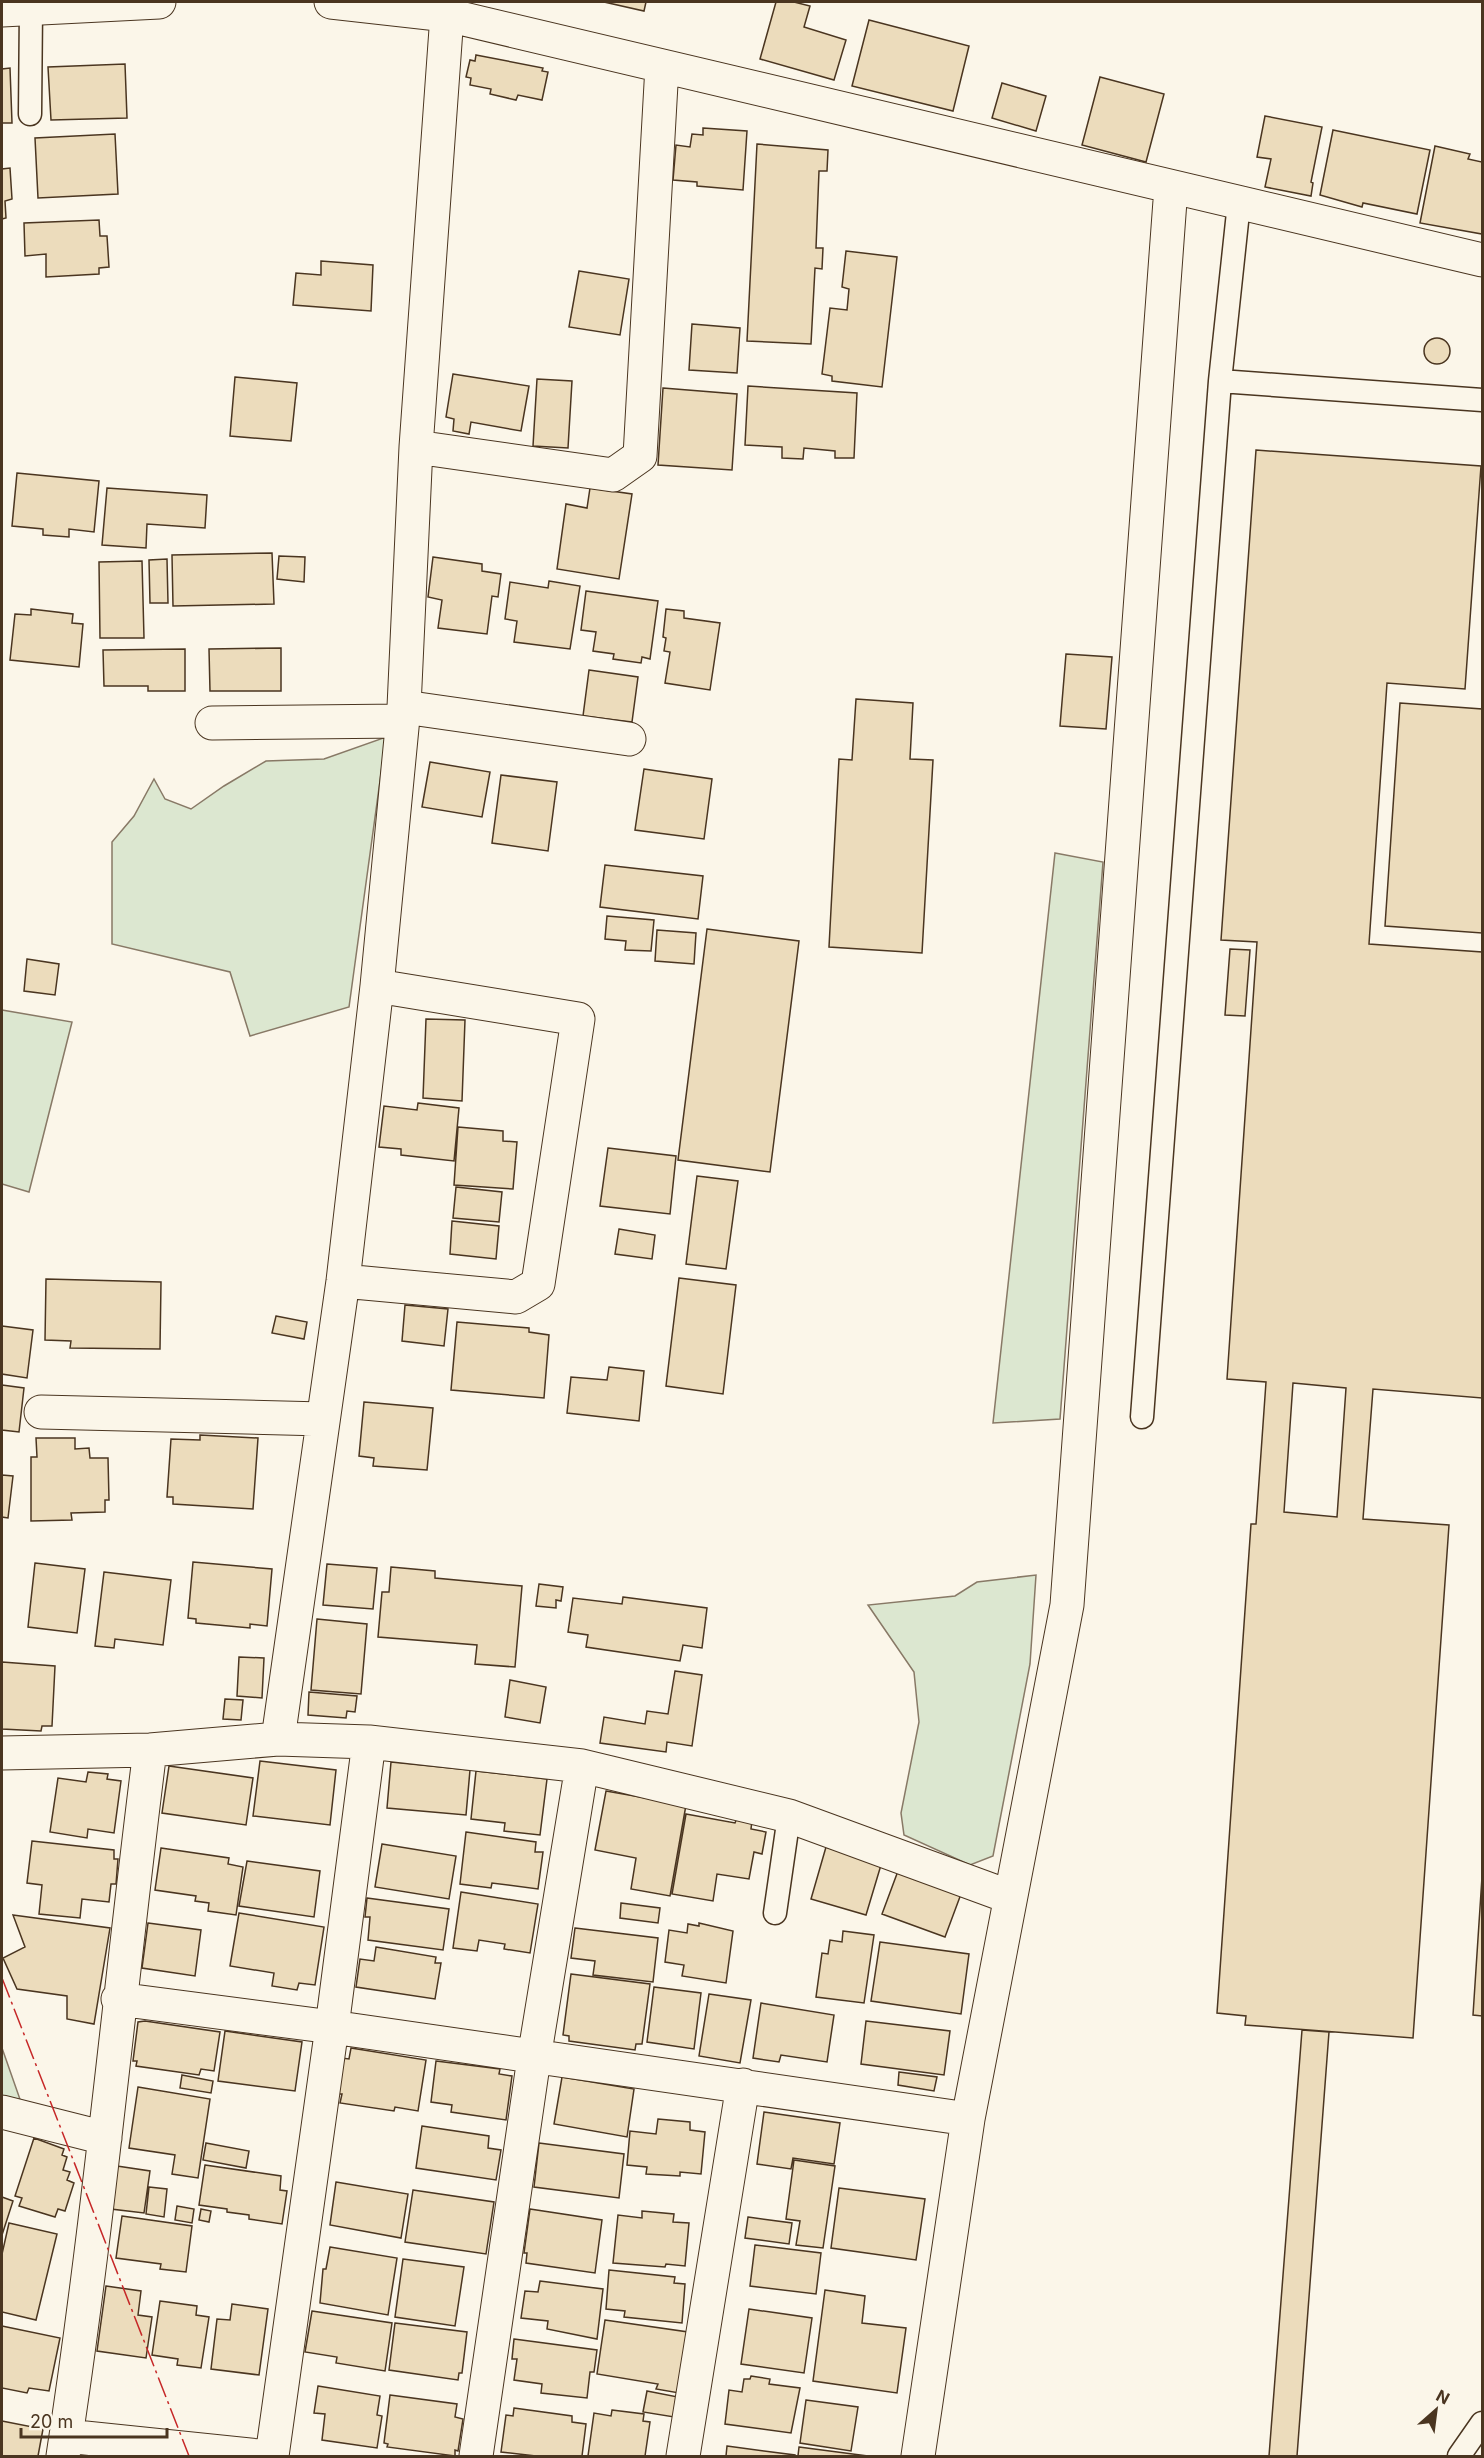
<svg xmlns="http://www.w3.org/2000/svg" width="1484" height="2458" font-family="Inter,sans-serif">
<rect width="100%" height="100%" fill="#fbf6e9"/>
<path fill="#dce7d0" stroke="#887966" stroke-width="1.5" d="M386,737L349,1007L250,1036L230,972L112,944V842L134,816L154,779L165,799L191,809L224,786L266,761L324,759Z
M1055,853L1103,862L1060,1419L993,1423Z
M2,1010L72,1022L29,1192L2,1184Z
M1036,1575L1030,1664L993,1856L970,1865L904,1835L901,1813L919,1722L914,1672L868,1605L955,1596L977,1582Z
M2,2048L22,2105L2,2102Z"/>
<path fill="#ecdcbc" stroke="#4a3520" stroke-width="1.5" fill-rule="evenodd" d="M604,2H646L644,11Z
M776,2H794L810,6L804,27L846,40L834,80L760,59Z
M869,20L969,46L953,111L852,86Z
M476,55L543,68L542,71L548,72L542,100L518,95L516,100L490,94L491,89L470,85L471,78L466,77L470,60L475,61Z
M125,64L127,118L51,120L48,67Z
M10,68L12,123H2V69Z
M1100,77L1164,94L1146,162L1082,145Z
M1002,83L1046,96L1036,131L992,118Z
M1265,116L1322,127L1311,182L1313,183L1311,196L1265,187L1271,159L1257,157Z
M703,128L747,131L743,190L697,186V182L673,180L676,145L690,147L692,134L703,135Z
M1333,130L1430,150L1417,214L1363,203L1362,207L1320,195Z
M115,134L118,194L38,198L35,138Z
M757,144L828,150L827,171H819L816,248H823L822,269L815,268L811,344L747,341Z
M1435,146L1470,154L1468,159L1482,162V234L1420,223Z
M10,168L12,199L5,201L6,218L2,219V169Z
M99,220L100,236H107L109,267L99,268V274L46,277V254L25,256L24,223Z
M846,251L897,257L882,387L832,381V376L822,374L830,308L847,310L849,289L842,287Z
M321,261L373,265L371,311L293,305L296,273L321,275Z
M579,271L629,279L620,335L569,327Z
M692,324L740,328L737,373L689,370Z
M1424 351a13 13 0 1 1 26 0a13 13 0 1 1-26 0Z
M453,374L529,386L521,431L471,422L469,434L453,431L454,419L446,417Z
M235,377L297,383L291,441L230,436Z
M537,379L572,381L568,448L533,446Z
M748,386L857,393L854,458H835V451L804,448L803,459L782,458V447L745,445Z
M663,388L737,394L732,470L658,465Z
M1256,450L1481,466L1465,689L1387,683L1369,944L1482,952V1398L1373,1389L1363,1519L1449,1525L1413,2038L1245,2025L1246,2016L1217,2013L1251,1524H1256L1266,1382L1227,1379L1257,942L1221,940ZM1293,1383L1346,1388L1337,1517L1284,1512Z
M17,473L99,481L94,532L69,529V537L43,535V529L12,526Z
M107,488L207,495L205,528L147,524L146,548L102,545Z
M590,488L632,494L619,579L557,569L566,504L587,508Z
M272,553L274,604L173,606L172,555Z
M279,556L305,557L304,582L277,579Z
M433,557L482,564V571L501,574L498,597L492,596L487,634L438,628L442,600L428,597Z
M167,559L168,603H150L149,560Z
M142,561L144,638H100L99,562Z
M549,581L580,586L570,649L514,642L517,621L505,619L510,582L548,588Z
M586,591L658,601L650,659L642,657L641,663L613,659L614,654L593,651L596,632L581,630Z
M31,609L73,614L72,623L83,624L79,667L10,660L15,614L31,615Z
M666,609L684,611V618L720,623L710,690L665,683L670,652L664,651L666,638L663,637Z
M281,648V691H210L209,649Z
M185,649V691H148V686H104L103,650Z
M1066,654L1112,657L1106,729L1060,726Z
M589,670L638,677L632,722L583,716Z
M856,699L913,703L910,759L933,760L922,953L829,947L839,759L852,760Z
M1400,703L1482,709V933L1385,926Z
M430,762L490,772L482,817L422,807Z
M644,769L712,779L704,839L635,830Z
M501,775L557,782L548,851L492,843Z
M605,865L703,876L698,919L600,907Z
M607,916L654,920L651,951L625,950L626,941L605,939Z
M707,929L799,941L770,1172L678,1160Z
M657,930L696,933L694,964L655,961Z
M1230,949L1250,950L1245,1016L1225,1015Z
M27,959L59,964L55,995L24,991Z
M426,1019L465,1020L462,1101L423,1098Z
M418,1103L459,1108L454,1161L401,1155V1149L379,1147L384,1106L417,1110Z
M458,1127L503,1131V1141L517,1142L513,1189L454,1185Z
M608,1148L676,1156L670,1214L600,1206Z
M697,1176L738,1181L726,1269L686,1264Z
M456,1187L502,1192L499,1222L453,1218Z
M452,1221L499,1226L496,1259L450,1254Z
M619,1229L655,1235L652,1259L615,1254Z
M679,1278L736,1285L723,1394L666,1386Z
M46,1279L161,1282L160,1349L70,1348L71,1341L45,1340Z
M405,1305L448,1309L444,1346L402,1341Z
M276,1316L307,1322L304,1339L272,1333Z
M457,1322L529,1328V1332L549,1335L544,1398L451,1390Z
M2,1326L33,1330L27,1378L2,1374Z
M609,1367L644,1371L639,1421L567,1413L571,1377L607,1380Z
M2,1385L24,1388L19,1432L2,1430Z
M364,1402L433,1408L427,1470L373,1466L374,1458L359,1456Z
M200,1435L258,1438L253,1509L173,1504V1497H167L171,1439L200,1440Z
M36,1438H75V1449L89,1448L90,1458H108L109,1500H105V1512L71,1513L72,1520L31,1521V1457H37Z
M2,1475L13,1476L8,1518L2,1517Z
M193,1562L272,1569L267,1626L250,1624V1628L196,1623V1619L188,1618Z
M35,1563L85,1569L77,1633L28,1627Z
M327,1564L377,1568L373,1609L323,1605Z
M391,1567L435,1571V1578L522,1586L515,1667L475,1664L477,1645L378,1637L382,1592H389Z
M104,1572L171,1580L163,1645L115,1639L114,1648L95,1646Z
M539,1584L563,1587L561,1601L556,1600V1608L536,1606Z
M623,1597L707,1608L702,1648L683,1645L680,1661L586,1647L588,1635L568,1632L573,1598L622,1604Z
M317,1619L367,1624L361,1694L311,1690Z
M239,1657L264,1658L262,1698L237,1696Z
M2,1662L55,1666L52,1726H42L41,1731L2,1729Z
M675,1671L702,1675L692,1746L667,1742L666,1752L600,1743L604,1717L645,1724L647,1711L668,1714Z
M510,1680L546,1687L540,1723L505,1717Z
M309,1692L357,1696L355,1712L347,1711L346,1718L308,1715Z
M225,1699L243,1700L241,1720L223,1719Z
M260,1761L336,1770L330,1825L253,1816Z
M391,1762L470,1770L466,1815L387,1808Z
M169,1766L253,1778L246,1825L162,1813Z
M476,1771L547,1779L540,1835L504,1831L505,1823L471,1819Z
M88,1772L108,1774L107,1779L121,1781L114,1833L88,1829L87,1838L50,1832L58,1778L86,1782Z
M606,1791L686,1805L670,1896L631,1889L636,1858L595,1850Z
M686,1814L735,1823L737,1818L752,1821L751,1829L766,1832L762,1854L754,1852L749,1879L717,1874L713,1901L672,1894Z
M466,1832L536,1842L535,1852H543L538,1889L492,1883L491,1888L460,1884Z
M32,1841L114,1850V1859H118L116,1884H111L109,1902L82,1899L80,1918L39,1914L42,1885L27,1883Z
M382,1844L456,1856L449,1899L375,1887Z
M826,1847L881,1865L866,1915L811,1899Z
M161,1848L229,1858L228,1864L243,1867L236,1915L208,1911L209,1903L195,1901L196,1896L155,1890Z
M247,1861L320,1871L314,1917L239,1906Z
M898,1871L961,1894L945,1937L882,1914Z
M1482,1877V2016L1473,2015Z
M461,1892L538,1904L530,1953L504,1949L505,1944L479,1940L477,1951L453,1948Z
M367,1898L449,1909L443,1950L368,1940L370,1917H365Z
M621,1903L660,1908L658,1923L620,1918Z
M239,1913L324,1927L315,1985L299,1983L297,1990L272,1986L274,1973L230,1966Z
M13,1915L110,1928L94,2024L67,2019V1996L17,1989L3,1958L25,1947Z
M148,1923L201,1930L195,1976L142,1968Z
M699,1923L733,1931L726,1983L682,1976L684,1965L665,1962L669,1930L687,1933L688,1924L699,1926Z
M575,1928L658,1938L653,1982L593,1975L595,1961L571,1958Z
M843,1931L874,1935L864,2003L816,1997L822,1953L828,1954L830,1940L842,1942Z
M880,1942L969,1954L961,2014L871,2001Z
M376,1947L436,1957L435,1963H441L435,1999L356,1987L360,1959L374,1961Z
M571,1974L650,1984L642,2044H636L635,2050L569,2041V2036L563,2035Z
M654,1987L701,1993L694,2049L647,2042Z
M709,1994L751,2000L740,2063L699,2056Z
M761,2003L834,2015L827,2062L781,2055L779,2062L753,2058Z
M145,2021L220,2032L214,2071L201,2069L199,2075L136,2066L137,2061H133L138,2022Z
M866,2021L950,2031L944,2075L861,2064Z
M1302,2030L1329,2032L1297,2456H1269Z
M225,2031L302,2042L295,2091L218,2081Z
M351,2048L426,2060L418,2111L395,2107L394,2111L340,2103L342,2094H337L342,2058L349,2059Z
M436,2061L500,2069L499,2074L512,2076L506,2120L451,2112L452,2105L431,2102Z
M899,2072L937,2077L934,2091L898,2085Z
M182,2075L213,2081L211,2093L180,2088Z
M562,2077L634,2089L627,2137L554,2124Z
M138,2087L210,2099L198,2178L172,2174L175,2155L129,2148Z
M764,2112L840,2123L834,2164L793,2158L791,2169L757,2164Z
M658,2119L690,2122V2130L705,2132L701,2174L680,2172V2176L646,2174L647,2167L627,2165L630,2131L656,2134Z
M422,2126L489,2136L488,2148L501,2150L496,2180L416,2168Z
M34,2138L64,2149L62,2155L67,2157L63,2170L70,2172L67,2180L74,2183L65,2211L58,2209L55,2217L19,2206L22,2198L15,2196Z
M206,2143L249,2151L246,2168L203,2160Z
M539,2143L624,2154L619,2198L534,2187Z
M794,2160L835,2166L823,2248L796,2245L800,2221L786,2219Z
M205,2165L281,2176L280,2190L287,2191L282,2224L249,2219V2215L227,2212V2209L199,2205Z
M117,2166L150,2171L144,2213L111,2209Z
M336,2182L408,2194L401,2238L330,2225Z
M149,2187L167,2189L164,2217L146,2214Z
M839,2188L925,2199L916,2260L831,2248Z
M413,2190L494,2202L486,2254L405,2242Z
M2,2197L13,2201L2,2235Z
M177,2206L194,2209L192,2223L175,2220Z
M201,2209L211,2211L209,2222L199,2220Z
M530,2209L602,2220L595,2273L526,2263L527,2253H524Z
M642,2211L674,2214L673,2222L689,2223L685,2266L666,2264L665,2267L613,2263L618,2215L642,2218Z
M122,2216L192,2226L186,2272L160,2269L161,2264L116,2258Z
M748,2217L792,2223L789,2244L745,2238Z
M9,2223L57,2234L36,2320L2,2312V2254Z
M755,2245L821,2253L816,2294L750,2286Z
M330,2247L397,2258L388,2315L320,2303L323,2269H326Z
M403,2259L464,2267L455,2326L395,2317Z
M609,2270L675,2277L674,2283L685,2284L682,2323L624,2317L625,2311L606,2309Z
M540,2281L603,2289L597,2339L547,2329L548,2321L521,2318L525,2291L538,2292Z
M106,2286L141,2291L138,2315L152,2317L146,2358L97,2351Z
M825,2290L865,2296L862,2323L906,2328L897,2393L813,2381Z
M160,2301L197,2306L196,2315L209,2317L201,2368L177,2365L178,2359L152,2355Z
M232,2304L268,2309L259,2375L211,2369L217,2319L230,2320Z
M749,2309L812,2318L804,2373L741,2364Z
M312,2311L392,2323L385,2371L336,2363L337,2357L305,2352Z
M605,2320L688,2332L679,2393L656,2389L658,2384L597,2374Z
M395,2323L467,2332L462,2373H459L458,2380L389,2370Z
M2,2326L60,2338L49,2391L29,2388L27,2393L2,2388Z
M514,2339L597,2350L594,2372H590L587,2398L541,2393L542,2384L514,2380L517,2359H512Z
M751,2376L770,2379L769,2384L800,2388L791,2433L725,2424L729,2390L742,2392L744,2379H750Z
M318,2386L380,2396L377,2415L382,2416L377,2448L322,2440L325,2414L314,2413Z
M647,2391L678,2397L674,2417L643,2412Z
M390,2395L457,2404L455,2417L463,2419L458,2451L455,2450V2456L387,2447L388,2444L384,2443Z
M806,2400L858,2407L851,2451L800,2443Z
M514,2408L572,2416V2422L586,2424L582,2456H536L501,2452L506,2415L513,2416Z
M612,2410L644,2414L643,2421L650,2422L645,2456H588L594,2413L611,2416Z
M2,2421L43,2429L38,2456H2Z
M727,2446L795,2455V2456H726Z
M799,2447L868,2456H798Z"/>
<g fill="none" stroke-linecap="round" stroke-linejoin="round">
<defs>
<path id="lane" d="M30,114L31,8
M1239,203L1220,381L1482,400
M1142,1417L1220,381
M775,1913L789,1816
M1459,2456L1482,2423"/>
<path id="street" d="M331,2L447,15L1482,260
M2,10L159,2
M416,447L613,475L640,456L662,66
M404,707L629,739
M212,723L403,721
M343,1281L516,1297L538,1284L578,1019L377,986
M41,1412L323,1419
M278,1739L343,1281L377,986L404,707L416,447L447,15
M2,1753L150,1750L278,1739L369,1742L582,1766L789,1816L1010,1897
M118,1999L332,2027L968,2119
M2,2112L105,2138
M66,2436L259,2456
M63,2456C99,2222 120,1986 150,1750
M272,2456L332,2027L369,1742
M476,2456L534,2058L582,1766
M683,2456L743,2085
M918,2456L968,2119L1067,1605L1171,187"/>
</defs>
<use href="#lane" stroke="#4a3520" stroke-width="25"/>
<use href="#street" stroke="#4a3520" stroke-width="35"/>
<use href="#lane" stroke="#fbf6e9" stroke-width="22"/>
<use href="#street" stroke="#fbf6e9" stroke-width="33"/>
<path stroke="#c62828" stroke-width="1.5" stroke-dasharray="21 4.5 3 4.5" stroke-linecap="butt" d="M2,1978L189,2456"/>
</g>
<rect width="1484" height="2458" fill="none" stroke="#4a3520" stroke-width="6"/>
<g transform="translate(1436 2410) rotate(28)" stroke="#fbf6e9" stroke-width="4.5" paint-order="stroke">
<path d="M0-4.5L10 22L0 15L-10 22Z" fill="#4a3520"/>
<text y="-9" font-size="16" font-weight="bold" text-anchor="middle" fill="#4a3520">N</text>
</g>
<path d="M21 2428v9h146v-9" fill="none" stroke="#4a3520" stroke-width="3"/>
<text x="30" y="2428" font-size="18" fill="#4a3520" stroke="#fbf6e9" stroke-width="4.5" paint-order="stroke">20 m</text>
</svg>
